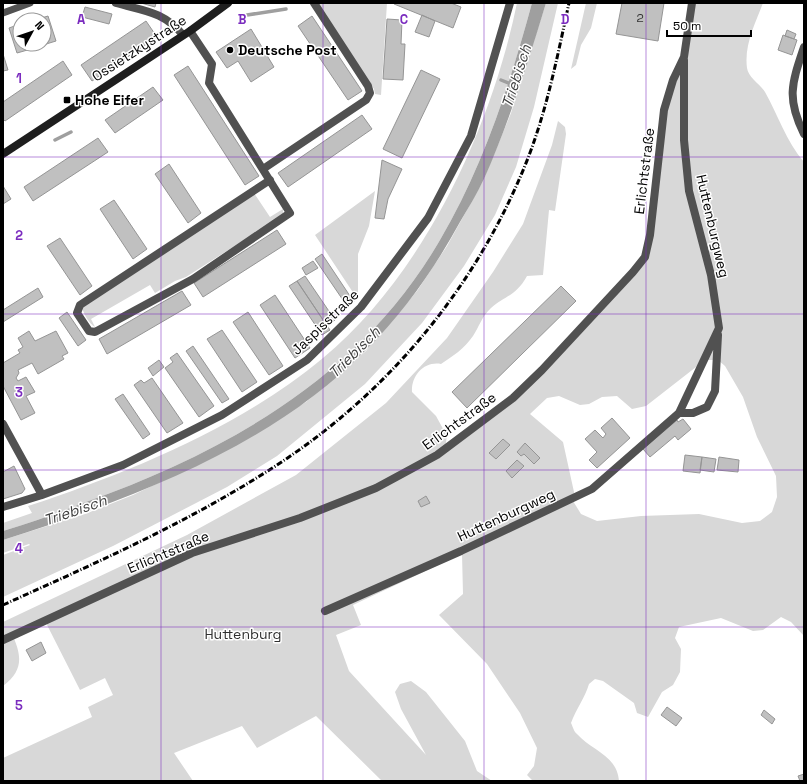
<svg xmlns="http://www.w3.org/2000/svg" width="807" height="784" font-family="'Space Grotesk',sans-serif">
<rect width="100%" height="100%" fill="#fff"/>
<path fill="#d8d8d8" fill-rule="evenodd" d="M317,3H387L381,95L375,94L374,89Z
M517,3H532C510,84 483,167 440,240C361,376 230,450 86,502C59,512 31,523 3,531V523L32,513L28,506C128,473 242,426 323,358C424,274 491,129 517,3Z
M546,3H558L534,107L516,167L495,215L464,266L422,323L365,384L277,456L227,487L113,546L3,597V555L30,545L29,544L3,553V540L85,514L133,495L221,453L306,402L366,351L417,291L447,246L483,181L511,113Z
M586,3H597L591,28L581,45L576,65L571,69Z
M692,3H763C755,24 744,45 747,68C748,77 760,84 765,92C778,115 786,141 804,162V636L791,622L781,617L763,630L753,631L721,618L679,627L675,638L681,649L680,672L673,685L662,692L648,717L637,713L634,703L603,681L595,679L589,684C585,698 576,709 571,723C573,727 574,732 577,734C592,751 617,755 619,781H533L527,775L534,766L537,748L520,713L487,664L439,615L463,594L462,554L353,605L361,625L336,635L349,671L426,755L401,709L395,692L400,684L411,681L426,692L465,741L477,771L492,781H382L316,716L257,748L242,726L174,753L193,781H3V758L92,717L88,707L113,695L105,678L80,690L45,621L13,636C22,657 23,671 3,686V622L187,535L296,475L386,403L447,338L493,272L523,224L552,145L558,121L565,127L566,134L555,211L549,210L543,275L527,276C516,296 506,295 491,308C482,316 479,327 473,336C464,349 453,356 441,364C424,361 411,376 412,392L436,416L447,436L445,448L506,404L644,257L664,110L684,57ZM705,360H718L725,366L743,397L757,437L776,476L777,497L772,512L760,521L742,523L699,514L641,516L597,521L581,514L573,501L574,492L563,442L530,414L547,398L559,396L580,405L589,404L602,397L617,396L632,409L646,406Z
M375,191L369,226L358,254V300L315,235Z
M254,193L270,217L283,209V215L186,277L175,281L155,293L150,285L91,319L95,327C89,324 82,312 82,305Z"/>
<path fill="#9f9f9f" d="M532,3H546C528,63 509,122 484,179C477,194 468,208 460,222C435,268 404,312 367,349C270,448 131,499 3,540V531C31,523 59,512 86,502C230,450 361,376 440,240C483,167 510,84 532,3Z"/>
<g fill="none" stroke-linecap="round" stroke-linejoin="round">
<path stroke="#9f9f9f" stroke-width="3.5" d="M247,15L286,9
M501,80L511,84
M55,140L71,132"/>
</g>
<path fill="#c0c0c0" stroke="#959595" d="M141,3H156L155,7Z
M394,3H451L461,7L453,28L394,4Z
M622,3H664L658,41L616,34Z
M85,7L112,14L109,24L82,17Z
M422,15L435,21L429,37L415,32Z
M48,16L56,41L43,45L44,20H35Z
M312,16L362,91L348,100L298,26Z
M387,19L402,20L401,44H405L403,80L383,79Z
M146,21L157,37L92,81L81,65Z
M20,24V44H30L31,49L17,53L9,28Z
M251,29L274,67L251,82L238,61L227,68L216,52Z
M787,30L796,34L794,39L785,36Z
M783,35L797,40L792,55L778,50Z
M3,54L8,70L3,71Z
M63,61L72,75L5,121L3,119V102Z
M188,66L259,176L245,185L174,75Z
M421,70L440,79L402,158L383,149Z
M153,87L163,100L115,133L105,120Z
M362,115L372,129L288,187L278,173Z
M98,138L108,152L33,201L24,187Z
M382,160L402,169L388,199L384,219L375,218Z
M169,164L201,213L188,223L155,174Z
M3,186L11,199L3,204Z
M114,200L147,249L133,259L100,209Z
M277,230L286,244L203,297L194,283Z
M60,238L92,286L80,295L47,246Z
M322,254L354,302L347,306L315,259Z
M313,261L318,268L306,275L302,268Z
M305,276L335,320L327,326L297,281Z
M297,281L330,330L322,335L289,286Z
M561,286L576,301L467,408L452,392Z
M38,288L43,297L3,322V310Z
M182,291L191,305L107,354L99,339Z
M275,295L310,348L295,358L260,305Z
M67,312L86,340L78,346L59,318Z
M248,312L283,366L269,375L233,322Z
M222,330L257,382L242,392L207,339Z
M29,331L35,341L56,331L68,353L62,356L64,359L38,374L32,363L18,370L19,373L16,378L18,381L26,377L35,392L26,396L35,413L21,420L3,386V363L20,353L18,350L23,347L18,338Z
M193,346L229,399L222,403L186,351Z
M177,353L214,406L199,417L165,368L173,362L170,358Z
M159,360L164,367L153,376L148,368Z
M152,378L183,423L167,433L134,385L141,380L144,383Z
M123,394L150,434L143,439L115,399Z
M612,418L630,438L597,468L589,460L597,452L585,439L595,430L603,438L606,434L601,428Z
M683,419L691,429L678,440L675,436L650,457L643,449L677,420L678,422Z
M503,439L510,445L496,459L489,453Z
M525,443L540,458L534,464L524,454L521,456L517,452Z
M685,455L702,457L700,473L683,471Z
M702,457L716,459L714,472L700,470Z
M719,457L739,460L738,472L717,470Z
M517,460L524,466L512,478L506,471Z
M14,466L25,489L22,493L3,499V472Z
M426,496L430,503L421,507L418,501Z
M41,642L46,653L32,661L26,650Z
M667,707L682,718L676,726L661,715Z
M764,710L775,719L772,724L761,715Z
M804,774V781H800L798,776Z"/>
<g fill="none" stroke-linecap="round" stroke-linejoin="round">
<path stroke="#515151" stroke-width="7" d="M3,13L30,3"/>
<path stroke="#515151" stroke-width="8" d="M116,3C144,11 163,11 183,35
M190,31L212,64L209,83L290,213L193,279L95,332L89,331L77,313L80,305L270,180
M804,47C792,83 786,98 804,134
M263,169L366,100L370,93L368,86L314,3
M679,413H693L707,407L715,391L718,335
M3,424L42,495
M3,507L42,495L123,465L222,415L307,360L361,307L428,218L471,136L510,3
M325,611L461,551L592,489L679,413L719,328L711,275L689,191L684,140V60
M3,640L192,553L300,518L376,488L437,455L513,398L542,370L633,272L645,257L650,235L664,110L673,80L684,57L692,3"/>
<path stroke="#1e1e1e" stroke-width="8" d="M3,154L190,31L228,3"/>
<path stroke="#000" stroke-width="3" stroke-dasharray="6 2 1 2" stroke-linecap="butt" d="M3,605C98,562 196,519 283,461C391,389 475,287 524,168C546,115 557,58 569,3"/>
</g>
<path fill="none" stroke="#7b2cbf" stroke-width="1" stroke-opacity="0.55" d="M161,3V781M323,3V781M484,3V781M646,3V781M3,157H804M3,314H804M3,470H804M3,627H804"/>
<g fill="#000" stroke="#fff" stroke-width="1.5">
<circle cx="230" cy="50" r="4"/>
<rect x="63" y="96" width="8" height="8" rx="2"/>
</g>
<g text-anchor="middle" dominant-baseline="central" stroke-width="3" stroke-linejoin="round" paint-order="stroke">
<g font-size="12" fill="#303030">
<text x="640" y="18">2</text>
</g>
<g font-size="14" fill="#000" stroke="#fff">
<text transform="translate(139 48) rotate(-33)">Ossietzkystraße</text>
<text transform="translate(644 171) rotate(-83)">Erlichtstraße</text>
<text transform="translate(713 226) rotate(77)">Huttenburgweg</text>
<text transform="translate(325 322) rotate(-44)">Jaspisstraße</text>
<text transform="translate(459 421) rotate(-36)">Erlichtstraße</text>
<text transform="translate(506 515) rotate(-25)">Huttenburgweg</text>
<text transform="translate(168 552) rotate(-23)">Erlichtstraße</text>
</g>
<g font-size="14" font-weight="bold" fill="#000" stroke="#fff" text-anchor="start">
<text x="238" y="50">Deutsche Post</text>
<text x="75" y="100">Hohe Eifer</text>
</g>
<g font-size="14" fill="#2f2f2f" stroke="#fff">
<text x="243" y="634">Huttenburg</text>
</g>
<g font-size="15" font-style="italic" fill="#404040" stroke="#fff">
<text transform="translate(516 76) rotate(-72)">Triebisch</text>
<text transform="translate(354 352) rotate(-45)">Triebisch</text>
<text transform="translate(75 510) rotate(-19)">Triebisch</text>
</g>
</g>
<g font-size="13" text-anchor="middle" font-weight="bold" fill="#7b2cbf" stroke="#fff" stroke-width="3" stroke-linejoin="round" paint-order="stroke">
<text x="81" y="24">A</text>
<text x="242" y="24">B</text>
<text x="404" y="24">C</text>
<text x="565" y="24">D</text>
<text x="19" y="83">1</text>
<text x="19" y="240">2</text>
<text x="19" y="397">3</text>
<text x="19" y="553">4</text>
<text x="19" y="710">5</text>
</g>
<rect width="807" height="784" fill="none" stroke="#000000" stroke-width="8"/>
<g transform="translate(32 32) rotate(50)"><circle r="19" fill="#ffffff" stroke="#999999"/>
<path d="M0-3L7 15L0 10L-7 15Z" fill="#000000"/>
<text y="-6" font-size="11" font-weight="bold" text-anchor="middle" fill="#000000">N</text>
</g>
<path d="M667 30v6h84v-6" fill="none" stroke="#000000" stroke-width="2"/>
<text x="673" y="30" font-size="12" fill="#000000" stroke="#ffffff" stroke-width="3" paint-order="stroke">50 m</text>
</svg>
